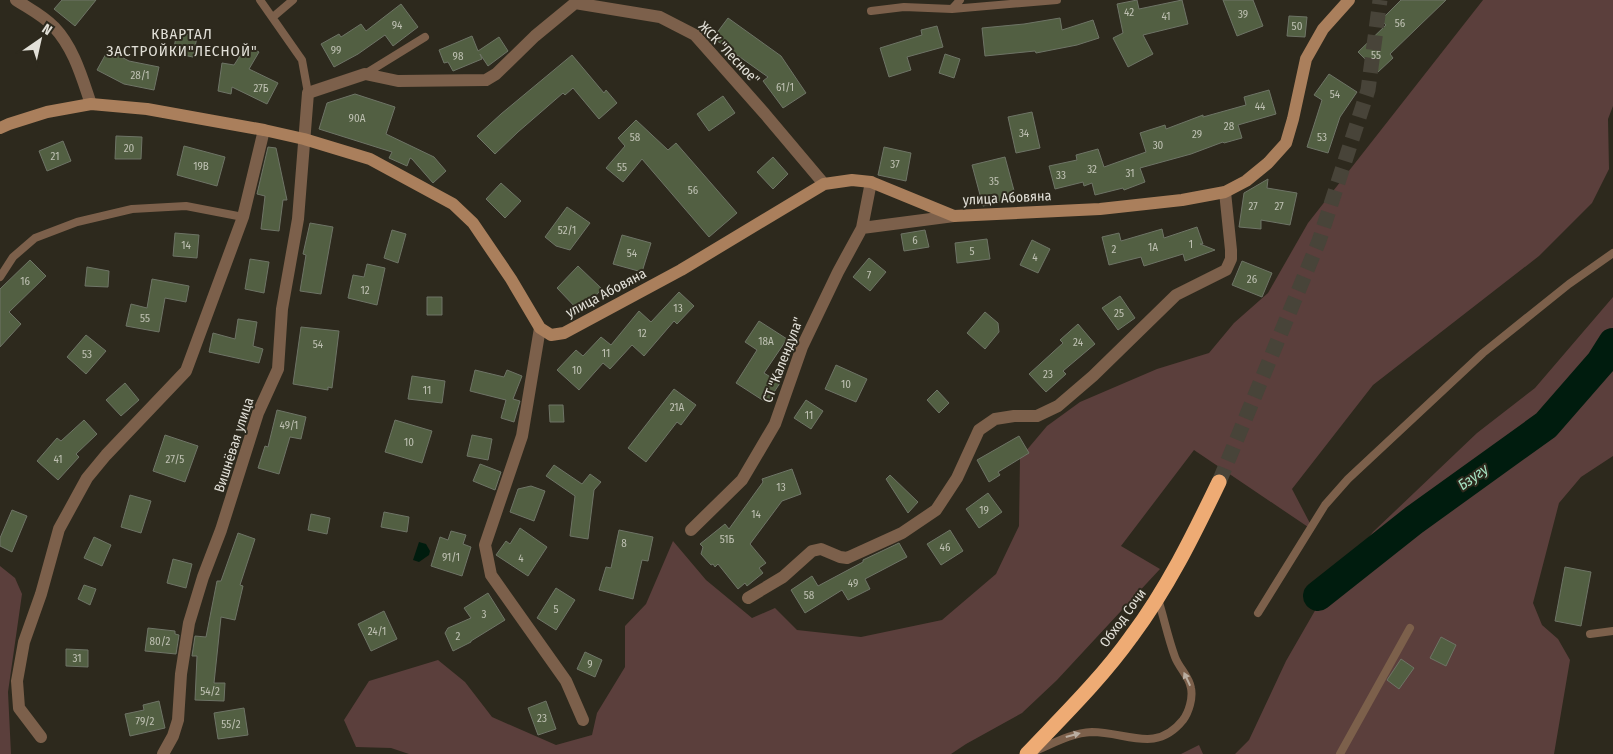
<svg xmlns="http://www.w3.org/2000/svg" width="1613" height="754" font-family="'Fira Sans Condensed',sans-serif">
<rect width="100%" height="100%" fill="#2d291d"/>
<path fill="#5b3f3c" d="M1483,0H1613V106L1608,119L1609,169L1592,203L1539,256L1373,385L1292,489L1314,531L1194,450L1121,546L1160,569L1057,680L1022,713L966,744L951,754H409L391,748L356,747L344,720L369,681L438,660L465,682L492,717L556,745L592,735L597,713L625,667V626L646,604L673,541L706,580L752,618L775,608L797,630L861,637L942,620L996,574L1019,526L1020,458L1047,426L1080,402L1157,369L1209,353L1234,323L1268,293L1308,223Z
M1613,297V456L1581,477L1559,503L1533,603L1542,625L1558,639L1570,660L1554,754H1235L1249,740L1286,661L1328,588L1373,532L1477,433L1535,388Z
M0,566L15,578L22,594L8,692L11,754H0Z
M1199,745L1203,754H1181Z"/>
<path fill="#001c0e" d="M419,542L426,544L430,551L429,555L419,562L413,560Z"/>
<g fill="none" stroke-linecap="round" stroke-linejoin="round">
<path stroke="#001c0e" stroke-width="30" d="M1318,596L1414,520L1546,425L1601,362L1613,343"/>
</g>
<path fill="#525f42" stroke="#6e7466" d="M62,0H96L75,26L54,9Z
M1137,0L1139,9L1182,0L1188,24L1143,35L1153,54L1128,67L1113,38L1123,33L1117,4Z
M1223,0H1253L1263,26L1237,36Z
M1401,0H1446L1390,54L1393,58L1378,72L1358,52L1386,25L1381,20Z
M401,4L418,27L393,46L385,35L358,54L334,67L321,44L339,34L341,37L361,24L366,31Z
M1289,16L1307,17L1305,37L1287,36Z
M728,18L781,56L806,93L783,108L763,81L768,77L713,38Z
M1060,18L1062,30L1093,20L1099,38L1077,45L1036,53L1035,51L985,56L982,28L1024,24Z
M937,26L943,47L907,57L911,70L889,77L880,48L922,35L921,30Z
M177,32L197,37L193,57L173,53Z
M472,36L478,51L499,37L508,51L488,66L480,54L482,59L453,71L448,62L444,63L439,50Z
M247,45L259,52L249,69L278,83L267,104L232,87L231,94L218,91L222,63L234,65Z
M108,50L129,61L159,67L154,90L124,84L97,70Z
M945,54L960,59L954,78L939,73Z
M572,55L604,93L606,90L617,103L599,119L573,88L565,95L563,93L518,132L495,154L477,136L501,114Z
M1329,74L1357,92L1340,117L1328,153L1307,147L1322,100L1314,95Z
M1269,90L1276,114L1238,125L1242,138L1224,143L1223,142L1191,154L1140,168L1145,182L1124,190L1123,188L1095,195L1092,183L1084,186L1083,182L1055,189L1049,166L1077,160L1076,155L1098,149L1104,167L1146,152L1140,133L1165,125L1166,129L1203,115V117L1246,105L1244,97Z
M355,94L395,107L386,134L434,157L446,171L433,183L412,159L410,158L407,166L389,158L392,152L319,129L327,103Z
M723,96L735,113L709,131L697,114Z
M1032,112L1040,148L1016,153L1008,117Z
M636,120L668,150L676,143L737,213L709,237L642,159L623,182L606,168L625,146L618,138Z
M116,136L142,137L141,159H115Z
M63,141L71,161L47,171L39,151Z
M184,146L225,157L217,186L177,175Z
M268,147L276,148L287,200H283L279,231L261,229L265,196L257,194Z
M884,147L911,153L906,181L878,175Z
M773,157L788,174L773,189L757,172Z
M1005,157L1016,198L983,206L972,165Z
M1268,179L1267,188L1297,193L1290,225L1261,220V229L1239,227L1244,193Z
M501,183L521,201L505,218L486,199Z
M567,207L590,223L570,250L556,246L545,237Z
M310,223L333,227L321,294L300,291L306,255L303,254Z
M1197,227L1203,244H1200L1215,250L1185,261L1183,254L1144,266L1141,257L1109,265L1102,237L1119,233L1121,241L1162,229L1164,238Z
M392,230L406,234L398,263L384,258Z
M925,230L929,247L904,251L901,234Z
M175,233L199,235L197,258L173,256Z
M622,235L651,243L642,272L613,264Z
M987,239L990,259L957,263L955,243Z
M1032,240L1050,249L1038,273L1020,265Z
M869,258L886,272L870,291L853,277Z
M250,259L269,262L264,293L245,289Z
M30,260L46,276L9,312L21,324L0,347V289Z
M1242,261L1272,273L1262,297L1232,285Z
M367,264L385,268L377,305L348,298L353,275L364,277Z
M578,266L602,289L580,312L557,288Z
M87,267L109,271L108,287L85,286Z
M152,279L189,286L186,302L165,298L159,332L126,326L131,304L147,308Z
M679,292L694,306L677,324L674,321L644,356L632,345L610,369L603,363L579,390L557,370L576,350L583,356L601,337L611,345L639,311L651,322Z
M1120,296L1135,318L1118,330L1102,308Z
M427,297H442V315H427Z
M985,312L998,323L999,332L985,349L967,333Z
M238,319L257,322L253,346L263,349L259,363L209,352L213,333L235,339Z
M759,321L787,339L764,373L780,383L767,403L736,383L757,350L745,342Z
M1078,324L1095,344L1063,371L1066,374L1046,392L1029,374L1063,343L1060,340Z
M301,327L339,331L332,388L328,387V390L293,384Z
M86,335L106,351L86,374L67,357Z
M836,365L867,379L856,402L825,389Z
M475,370L504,377L507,370L522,376L513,399L520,401L514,422L501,418L506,400L470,391Z
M412,376L445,381L442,403L408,399Z
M125,383L139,400L121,416L106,400Z
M674,389L696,405L681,425L677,422L646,462L628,448Z
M937,390L949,403L939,413L927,400Z
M806,400L823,411L811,429L794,418Z
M549,405H563L564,422H550Z
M277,410L306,417L301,439L290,437L279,474L258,468L265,446L268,447Z
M84,420L97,434L76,454L79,457L58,480L37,461L57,438L61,441Z
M395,420L432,431L422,463L385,452Z
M165,435L198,446L185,482L153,471Z
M472,435L492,439L488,460L467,456Z
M1019,436L1029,453L998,472L1000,475L989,482L977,460Z
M480,464L501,472L495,490L473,481Z
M554,465L582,484L590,474L601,482L594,490L588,539L570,536L575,496L546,476Z
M792,469L801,494L782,501L750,544L766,563L759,568L763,573L747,586L745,583L738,589L718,564L715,567L713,564L711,565L701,554L703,547L700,544L725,524L729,529L763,482L762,479Z
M890,475L918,502L908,513L886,479Z
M531,486L545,491L534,521L510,512L518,489Z
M988,493L1002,512L979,528L966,509Z
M130,495L151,501L141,533L121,527Z
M12,510L27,516L12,552L0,546V538Z
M384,512L409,517L407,532L381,527Z
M311,514L330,518L327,534L308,530Z
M520,528L547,547L528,576L496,555L506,541L510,544Z
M619,530L653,537L648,561L642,560L633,599L599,590L606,567L611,568Z
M950,530L963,551L941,565L927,544Z
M451,531L466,535L463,544L471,547L462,576L431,566L440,537L448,540Z
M238,533L255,539L240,585L243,586L235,620L221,617L214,683H225L224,701L195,700L197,656H192L195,636L206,637L217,581H221Z
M94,537L111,545L102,566L84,558Z
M899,543L907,557L865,579L870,589L848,600L842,590L805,613L791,590L812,576L818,586L863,562V560Z
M173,559L192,564L186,588L167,583Z
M1565,567L1591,572L1581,626L1555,621Z
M84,585L96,589L90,605L78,599Z
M556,588L575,600L556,630L537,618Z
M488,593L505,620L471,641V642L453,651L445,633L448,628L471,618L464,608Z
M384,611L397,639L371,651L358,624Z
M148,628L175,631V634L179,635L176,654L145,651Z
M1441,637L1456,645L1446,666L1430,658Z
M66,649L88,650V667L66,666Z
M585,652L602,660L595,677L577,669Z
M1401,659L1414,668L1399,689L1387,680Z
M159,701L165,728L130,736L125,714L144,710L143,705Z
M546,701L556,729L538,735L528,708Z
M244,708L248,735L218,739L214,713Z"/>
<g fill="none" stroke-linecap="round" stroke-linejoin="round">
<path stroke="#484439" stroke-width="15" stroke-dasharray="15 8" stroke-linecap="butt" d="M1219,482L1319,241L1368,90L1380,0"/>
<path stroke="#7c604b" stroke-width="8" d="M260,0L302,60L308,93
M952,9L1057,0
M871,11L904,7L952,9L960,0
M273,17L293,0
M365,74L425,37
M0,277L13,257L35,238L77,222L132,209L186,206L243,217
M1258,613L1325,505L1348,479L1483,353L1569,284L1613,253
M1590,634L1613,631
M1035,751C1054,743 1071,733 1092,732C1127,732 1156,754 1183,720C1189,712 1193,698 1191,688C1189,676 1179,668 1175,657C1168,638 1164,618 1158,599
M1340,754L1410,628"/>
<path stroke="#7c604b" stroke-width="12" d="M16,0C28,8 44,16 54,27C74,48 82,78 91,104
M575,3L660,17L695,35L765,114L824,184
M862,228L954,216
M540,328L522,436L485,545L491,575L566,681L583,720
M691,530L742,480L775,424L802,347L838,272L862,228L871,182
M748,598L783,577L812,551L821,549L840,557L847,558L902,533L936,510L957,478L979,430L995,419L1014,416H1037L1058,406L1093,376L1176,295L1226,270L1231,259V250L1225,192
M41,737L19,708L17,681L24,642L41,594L59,529L87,478L106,455L186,371L243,217L264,130
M163,754L173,736L178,720L181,674L189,623L203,577L221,530L258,413L278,369L282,309L298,219L308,93L365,74L398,81L486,80L496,74L535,36L575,3L576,0"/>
<path stroke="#aa7f5c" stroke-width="12" d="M0,128L9,124L47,112L91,104L147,109L264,130L304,139L370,159L453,204L473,223L511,279L540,328L551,335L564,333L681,270L824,184L852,180L871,182L954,216L1100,209L1182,200L1225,192L1246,181L1268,163L1286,143L1293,119L1306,59L1323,29L1349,0"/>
<path stroke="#eeab74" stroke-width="15" d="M1027,754C1063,716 1101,679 1131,637C1167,589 1193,536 1219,482"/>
</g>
<defs><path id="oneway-solid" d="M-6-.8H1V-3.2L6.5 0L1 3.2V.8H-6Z" transform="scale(1.25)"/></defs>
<g fill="#b9ada0">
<use href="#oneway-solid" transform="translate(1187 679) rotate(-115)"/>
<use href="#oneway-solid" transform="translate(1073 735) rotate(-15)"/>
</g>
<g text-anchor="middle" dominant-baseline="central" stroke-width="4" stroke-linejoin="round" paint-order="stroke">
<g font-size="11" fill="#bec0b2">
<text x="1129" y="12">42</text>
<text x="1243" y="14">39</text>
<text x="1166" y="16">41</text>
<text x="1400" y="23">56</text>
<text x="397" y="25">94</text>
<text x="1297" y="26">50</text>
<text x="336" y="50">99</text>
<text x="1376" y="55">55</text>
<text x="458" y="56">98</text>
<text x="140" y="75">28/1</text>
<text x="785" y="87">61/1</text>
<text x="261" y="88">27Б</text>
<text x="1335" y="94">54</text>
<text x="1260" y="106">44</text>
<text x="357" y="118">90А</text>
<text x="1229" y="126">28</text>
<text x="1024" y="133">34</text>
<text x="1197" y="134">29</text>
<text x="635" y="137">58</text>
<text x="1322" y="137">53</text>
<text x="1158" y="145">30</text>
<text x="129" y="148">20</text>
<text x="55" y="156">21</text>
<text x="895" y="164">37</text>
<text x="201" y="166">19В</text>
<text x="622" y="167">55</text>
<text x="1092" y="169">32</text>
<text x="1130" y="173">31</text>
<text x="1061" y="175">33</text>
<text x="994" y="181">35</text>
<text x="693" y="190">56</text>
<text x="1253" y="206">27</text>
<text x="1279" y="206">27</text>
<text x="567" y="230">52/1</text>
<text x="915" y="240">6</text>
<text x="1191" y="244">1</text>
<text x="186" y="245">14</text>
<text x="1153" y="247">1А</text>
<text x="1114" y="249">2</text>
<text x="972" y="251">5</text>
<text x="632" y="253">54</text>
<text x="1035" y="257">4</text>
<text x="869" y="275">7</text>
<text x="1252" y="279">26</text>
<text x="25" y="281">16</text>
<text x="365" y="290">12</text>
<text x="678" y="308">13</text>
<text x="1119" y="313">25</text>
<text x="145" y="318">55</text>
<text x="642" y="333">12</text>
<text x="766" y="341">18А</text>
<text x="1078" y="342">24</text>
<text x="318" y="344">54</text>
<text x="606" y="353">11</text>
<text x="87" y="354">53</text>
<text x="577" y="370">10</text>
<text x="1048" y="374">23</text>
<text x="846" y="384">10</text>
<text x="427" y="390">11</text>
<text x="677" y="407">21А</text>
<text x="809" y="415">11</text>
<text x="289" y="425">49/1</text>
<text x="409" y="442">10</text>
<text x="58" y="459">41</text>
<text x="175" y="459">27/5</text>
<text x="781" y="487">13</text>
<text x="984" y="510">19</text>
<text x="756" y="514">14</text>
<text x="727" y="539">51Б</text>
<text x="624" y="543">8</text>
<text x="945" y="547">46</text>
<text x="451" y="557">91/1</text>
<text x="521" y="558">4</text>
<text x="853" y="583">49</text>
<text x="809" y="595">58</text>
<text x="556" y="609">5</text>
<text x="484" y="614">3</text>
<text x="377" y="631">24/1</text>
<text x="458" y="636">2</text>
<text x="160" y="641">80/2</text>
<text x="77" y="658">31</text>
<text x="590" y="664">9</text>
<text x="210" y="691">54/2</text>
<text x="542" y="718">23</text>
<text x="145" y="721">79/2</text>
<text x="231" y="724">55/2</text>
</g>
<g font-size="14" fill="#e2e0d8" stroke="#2d291d">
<text transform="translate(729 53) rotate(46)">ЖСК "Лесное"</text>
<text transform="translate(1007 198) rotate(-3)">улица Абовяна</text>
<text transform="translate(606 293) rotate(-28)">улица Абовяна</text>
<text transform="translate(783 360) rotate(-69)">СТ "Календула"</text>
<text transform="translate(234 445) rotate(-72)">Вишнёвая улица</text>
<text transform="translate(1123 618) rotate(-54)">Обход Сочи</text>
</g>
<g font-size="15" letter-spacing="1" fill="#e2e0d8" stroke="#2d291d">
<text x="182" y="34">КВАРТАЛ<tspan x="182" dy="17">ЗАСТРОЙКИ"ЛЕСНОЙ"</tspan></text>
</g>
<g font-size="15" font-style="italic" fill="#a5e1c1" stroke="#2d291d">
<text transform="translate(1473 477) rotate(-36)">Бзугу</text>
</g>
</g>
<g transform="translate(40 40) rotate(34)" stroke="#2d291d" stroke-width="4" paint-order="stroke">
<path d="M0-4L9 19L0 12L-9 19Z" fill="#e2e0d8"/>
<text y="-8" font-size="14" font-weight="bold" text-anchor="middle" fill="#e2e0d8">N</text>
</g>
</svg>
